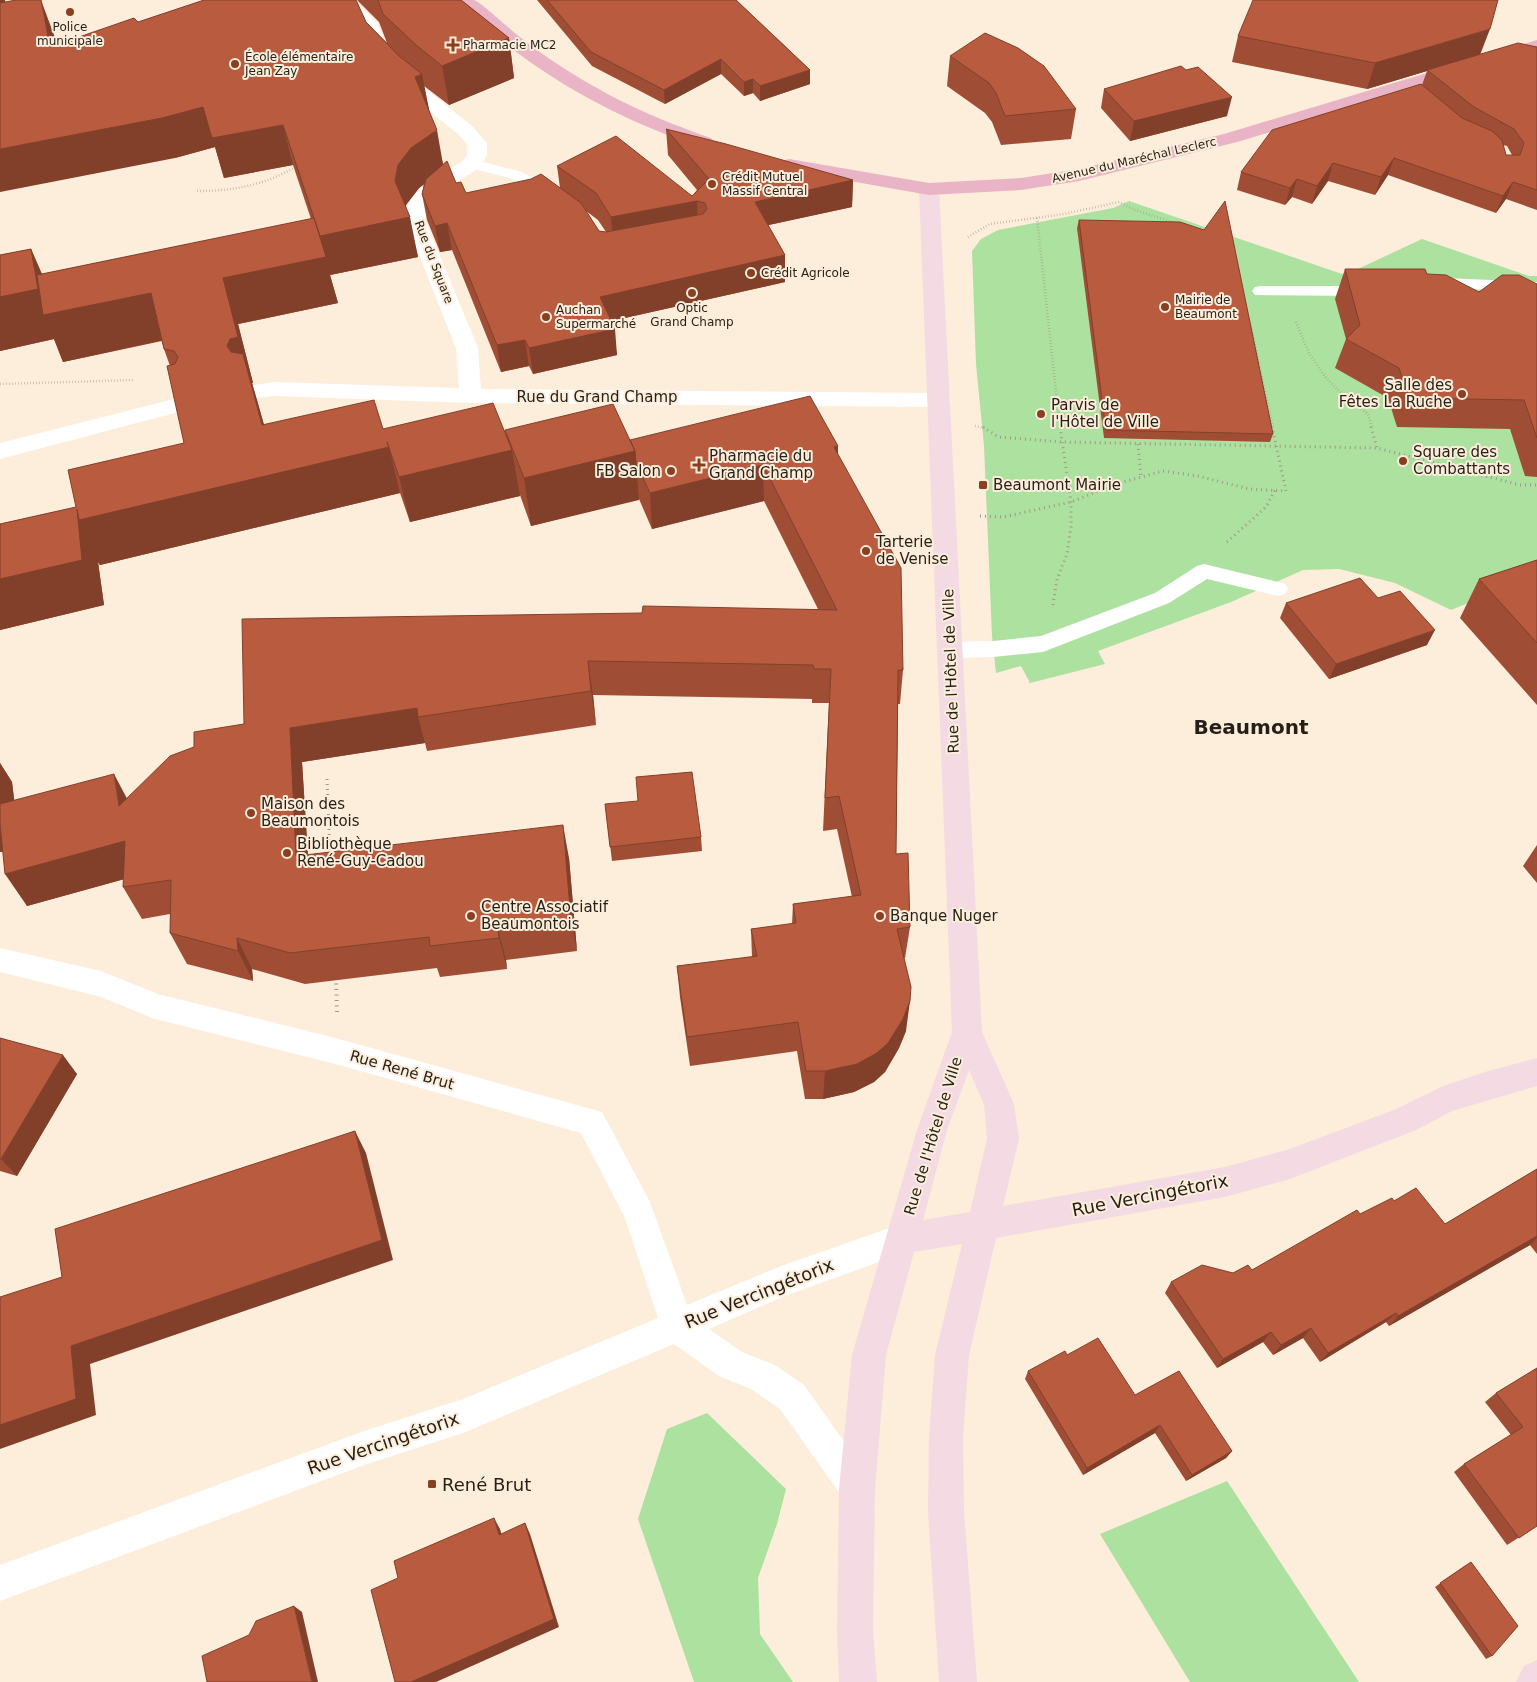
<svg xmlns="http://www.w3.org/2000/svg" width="1537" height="1682" font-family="'DejaVu Sans',sans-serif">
<rect width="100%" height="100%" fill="#fdeddb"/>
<path fill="#ace1a0" d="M1129,201L1345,275L1422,239L1529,276H1537V575L1451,610L1395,583L1339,569L1303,570L1231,602L1098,651L1105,664L1030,683L1021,666L996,673L992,636L984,446L976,364L972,251L981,239L998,230L1113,208Z
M707,1413L786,1489L777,1524L758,1578L760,1634L793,1682H694L638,1519L667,1429Z
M1227,1481L1359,1682H1190L1100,1534Z"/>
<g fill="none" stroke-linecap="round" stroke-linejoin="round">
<path stroke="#a29788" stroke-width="2.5" stroke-dasharray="0.5 2.5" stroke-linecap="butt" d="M197,191C234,191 265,185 297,166
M1037,218L1060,428
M968,237L990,224L1064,214L1119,202L1135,210L1175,223
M1249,318L1273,428
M1296,322L1309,353L1326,378L1344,396L1368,414L1372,428
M0,384L134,380
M975,426L985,428"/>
<path stroke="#a29788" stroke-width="3" stroke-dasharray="1 4" stroke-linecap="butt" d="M983,427L998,437L1062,442L1377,448L1520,485H1537
M1371,427L1377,448
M1138,444L1141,478
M980,516L1003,517L1071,502L1116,484L1163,471L1198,476L1249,489L1286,491L1272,427
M1227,542L1266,507L1275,490
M1053,605L1057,579L1067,554L1071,527V502L1060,427
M327,779L330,854"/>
<path stroke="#a29788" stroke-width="4" stroke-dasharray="1 4.5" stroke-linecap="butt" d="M336,978L337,1012"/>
<path fill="#fff" fill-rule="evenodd" d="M472,159L522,172L557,193L559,196L557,199H545L510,178L466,167L464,164L466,161Z
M1444,278L1537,282V292L1444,288L1432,290L1426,289L1423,285L1426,281Z
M1261,286H1368L1374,287L1377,291L1374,295L1368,296L1255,295L1252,291L1255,287Z
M1204,564L1278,582L1285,584L1288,589L1285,594L1278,596L1207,579L1169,603L1043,652L993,657L950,658L943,655L940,650L943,645L950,642L993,641L1041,636L1155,593L1197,566Z"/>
<path fill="#fff" fill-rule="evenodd" d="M335,0H354L377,23L389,54L422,86L473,127L487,143V155L479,168L444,190L429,204L425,220L478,348L481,389L940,393L948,395L951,400L948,405L940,407L471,403L274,396L255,398L247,396L244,391L247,386L274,382L459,388L456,348L405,220C406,214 407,206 410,201C419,185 449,170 464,160L467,155V144L459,135L408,94L375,60L360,25Z
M182,397L190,399L193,404L190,409L0,459V443Z
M0,948L101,971L158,994L339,1039L602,1112L650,1202L687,1305L781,1266L901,1224L912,1228L917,1239L912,1250L785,1296L709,1329L742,1352L775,1365L804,1385L869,1477L875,1489L869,1501L857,1507L845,1501L780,1409L751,1389L719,1376L674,1344L463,1433L367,1464L0,1601V1565L367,1430L463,1399L658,1318L625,1218L581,1133L339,1065L155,1019L98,996L0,972Z"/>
<path fill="#f4dae2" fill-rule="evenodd" d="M929,183L936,185L939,189L982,1032L1014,1104L1019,1139L1003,1206L1225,1167L1290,1149L1394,1110L1443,1086L1488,1071L1537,1058V1086L1452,1111L1416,1130L1290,1179L1225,1197L996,1238L969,1355L963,1437L964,1511L977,1682H939L928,1511L929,1437L935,1355L962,1244L914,1252L886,1355L875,1489L873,1632L877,1682H839L837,1632L839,1489L852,1355L917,1130L952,1032L919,189L922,185ZM969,1070L984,1104L987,1139L970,1212L923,1220L947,1130Z
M1537,1660V1682H1516L1524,1666Z"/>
<path fill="#e9b4c5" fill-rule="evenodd" d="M455,0C461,0 469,0 474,0C482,3 507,27 516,34C575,81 640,114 711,138L714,142L711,146L704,148L697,146C620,119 551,83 489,30C478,21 463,12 455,0Z
M1537,40V51L1237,142L1079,181L1021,190L929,195L782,169L779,165L782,161L789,159L929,183L1021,178L1079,169L1224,134Z"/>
</g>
<path fill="#9f4e35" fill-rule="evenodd" d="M357,0H461L509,38L514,78L449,105L424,86L429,111L443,164L456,183L466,193L560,188L557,166L692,196L697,190L668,155L666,129L853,180L852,207L768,225L785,255V282L611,321L617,355L533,374L529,366L501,372L452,250L440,252L427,220L422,194L424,184L419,188L406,205V207L418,257L330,275L338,303L238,324L253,383H252L264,425L383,429L506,436L505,430L630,440L838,446V455L903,670L900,704H898L896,854L910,927L905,958H904L906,1031L899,1048L885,1072L874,1082L854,1092L823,1099H805L797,1051L690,1066L680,997L677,966L752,957L751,929L792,924L793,904L852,897L837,829L823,831L829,703H812V699L593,695L596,725L427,751L425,743L302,762L308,855L569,858L577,951L506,960L507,969L440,977L437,968L305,984L252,969L253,981L187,964L170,933V914L142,919L123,887L124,879L27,906L3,852H0V763L12,782L14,800L127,799L194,747L244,724L642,613L818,609L764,501L652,529L639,499L531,526L520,495V496L410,522L400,493L100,565L98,562L104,605L0,630V524L76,507L184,443L170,366L164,349L162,341L63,362L54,339L0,351V255L31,249L42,274L311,219L293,165L224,178L215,147L175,158L5,2L54,35L56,45L138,22H366L387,43L379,22ZM586,211L598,220L606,232L599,231Z
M537,0H736L810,70V84L760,101L753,93L744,96L721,74L665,104L592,66Z
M1238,36L1480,54L1537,47V210L1506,199L1496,213L1388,175L1375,195L1328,181L1312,204L1292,197L1285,205L1237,190L1241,172L1422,85L1427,71L1367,89L1232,62ZM1503,145L1507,146L1512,155H1506Z
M950,56L1076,109L1071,139L1001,145L992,122L985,113L947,86Z
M1186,70L1227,116L1130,141L1101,108L1104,89Z
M1079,220L1273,434L1270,442L1104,438L1077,228Z
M1345,269L1427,274L1479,292L1537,284V477L1525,476L1510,429L1397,427L1388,398L1335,368L1346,339L1335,299Z
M1537,560V705L1460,618L1479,579Z
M1378,598L1427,645L1329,679L1280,618L1286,603Z
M605,804L701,837L702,851L612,861Z
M1537,845V883L1523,866Z
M0,1038L77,1074L17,1176L0,1171Z
M1537,1169V1254L1530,1245L1389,1326L1386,1322L1320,1362L1303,1338L1273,1355L1263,1342L1217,1368L1165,1293L1171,1282L1252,1270L1360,1214L1394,1201L1445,1224Z
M1067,1355L1135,1395L1232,1451L1226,1458L1186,1481L1155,1433L1083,1475L1025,1379L1028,1371Z
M1537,1368V1526L1507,1545L1454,1472L1464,1464L1511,1435L1485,1402L1496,1393Z
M1466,1565L1492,1656L1486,1659L1435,1587Z"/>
<path fill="#82402b" d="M0,0H5L12,43L0,11Z
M41,0L54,35L64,86L50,47Z
M1490,29L1480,55L1367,89L1375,63Z
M509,38L514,78L449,105L442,66Z
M721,59V74L665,104L664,90Z
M810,70V84L760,101V86Z
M422,74L430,114L415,77Z
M753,79V93L744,96V82Z
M1232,97L1227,116L1130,141L1134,121Z
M203,107L283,125L293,165L224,178L215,147L175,158L0,192V149Z
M437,130L444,170L419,188L406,205L404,218L410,217L418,257L330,275L338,303L238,324L253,383H252L257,400L277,471L227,346L223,278L325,257L320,236L398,165L411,148Z
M1394,158L1388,175L1375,195L1381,177Z
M1333,163L1328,181L1312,204L1317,186Z
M1297,179L1292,197L1285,205L1290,188Z
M853,180L852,207L755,228V202Z
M1513,182L1506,199L1496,213L1503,196Z
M697,201L698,227L613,243L611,217Z
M447,223L452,250L440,252L435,226Z
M31,249L52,298L151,293L168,339L63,362L54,339L0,351V297Z
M785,255V282L603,323L600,297Z
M615,329L617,355L533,374L529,348Z
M525,340L529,366L501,372L497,345Z
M838,446L837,482L834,447Z
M389,447L400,493L100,565L98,562L104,605L0,630V579L77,509Z
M512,450L520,496L410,522L399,477Z
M635,451L639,500L531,526L524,478Z
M763,465L764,501L652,529L650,493Z
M1435,630L1427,645L1329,679L1336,664Z
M588,661L593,695L596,725L591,691Z
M417,708L418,717L425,743L302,762L310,889L296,856L290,728Z
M0,763L12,782L20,847L0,852Z
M114,774L132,808L119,806Z
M563,825L569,858L577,951L571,920Z
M125,841L143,874L27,906L5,874Z
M498,929L506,960L507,969L499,938Z
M237,938L252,969L253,981L238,951Z
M910,1001L906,1031L899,1048L885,1072L874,1082L854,1092L823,1099L825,1071Z
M63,1055L77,1074L17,1176L1,1159Z
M355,1131L366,1153L393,1260L90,1364L96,1415L0,1449V1425L71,1346Z
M1537,1236V1238L1530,1245L1389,1326L1398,1316Z
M1396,1313L1386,1322L1320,1362L1328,1353Z
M1311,1328L1303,1338L1273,1355L1281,1345Z
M1271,1332L1263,1342L1217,1368L1223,1359Z
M1160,1425L1155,1433L1083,1475L1087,1468Z
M1232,1451L1226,1458L1186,1481L1192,1475Z
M494,1518L500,1529L505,1546L499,1535Z
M525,1523L530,1534L559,1627L436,1682H411Z
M294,1606L302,1612L318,1682H312Z"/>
<path fill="#b95b3e" stroke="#82402b" d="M16,0H41L50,47L134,18L138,22L204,0H356L366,22L399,56L422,74L415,77L437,130L411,148L398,165L395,181L410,217L320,236L283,125L212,138L203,107L162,118L0,149V3Z
M378,0H461L509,38L442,66L416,45L383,14Z
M547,0H736L810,70L760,86L753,79L744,82L721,59L664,90L591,52Z
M1253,0H1498L1490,29L1375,63L1238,36Z
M985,33L1018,48L1044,66L1076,109L1005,116L996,93L989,83L950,56Z
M1518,43L1537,47V190L1513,182L1503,196L1394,158L1381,177L1333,163L1317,186L1297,179L1290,188L1241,172L1272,130L1421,84L1462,118L1492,131L1502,140L1506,155H1520L1524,143L1514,129L1474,107L1427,70Z
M1181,66L1186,70L1198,67L1232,97L1134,121L1104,89Z
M666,129L726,144L853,180L755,202L785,255L600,297L615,329L529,348L525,340L497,345L447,223L435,226L422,194L426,179L447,161L456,183L461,182L466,193L531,179L541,174L581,203L599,231L606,232L703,214L707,209L705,203L697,201L611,217L596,193L557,166L616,136L692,196L709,179Z
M1225,201L1273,434L1106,430L1079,220L1180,222L1204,230Z
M314,218L326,257L223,278L238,337L230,339L227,346L231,352L243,354L262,425L374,400L383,429L493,403L512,450L399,477L387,442L389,447L79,520L77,509L82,560L0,579V524L76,507L68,470L184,443L167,366L175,364L178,357L174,351L164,349L151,293L43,315L37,275Z
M31,249L38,289L0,297V255Z
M1345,269H1425L1427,274L1446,275L1479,292L1502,275H1519L1537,284V438L1524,400L1409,398L1399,368L1346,339L1360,325Z
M810,396L838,446L834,447L901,568L903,670H898L896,854L908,853L910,927L897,929L911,987L910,1001L903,1019L888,1043L877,1053L857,1064L825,1071H806L798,1022L687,1037L677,966L757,956L751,929L796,923L793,904L861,895L839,796L825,798L831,669H814L813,665L588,661L591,691L418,717L417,708L290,728L296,856L563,825L571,920L498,929L499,938L430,946L429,937L290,953L237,938L238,951L170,933L171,880L123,887L125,841L5,874L0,824V804L114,774L119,806L170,756L194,747V732L244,724L242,619L642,613L643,606L837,610L763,465L650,493L636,463L635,451L630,440Z
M613,404L635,451L524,478L505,430Z
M1537,560V643L1479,579Z
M1360,578L1378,598L1400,591L1435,630L1336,664L1286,603Z
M692,772L701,837L610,847L605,804L638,801L636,777Z
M0,1038L63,1055L1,1159H0Z
M355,1131L382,1240L71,1346L76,1399L0,1425V1297L62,1277L55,1229Z
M1537,1169V1236L1398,1316L1396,1313L1328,1353L1311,1328L1281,1345L1271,1332L1223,1359L1171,1282L1202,1265L1233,1273L1248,1265L1252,1270L1357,1210L1360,1214L1392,1198L1394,1201L1416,1188L1445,1224Z
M1098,1338L1135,1395L1179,1371L1232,1451L1192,1475L1160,1425L1087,1468L1028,1371L1065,1351L1067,1355Z
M1537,1368V1526L1519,1538L1464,1464L1523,1427L1496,1393Z
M494,1518L499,1535L525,1523L554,1619L411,1682H395L371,1590L398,1578L394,1561Z
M1471,1562L1518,1626L1492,1656L1440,1583Z
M294,1606L312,1682H207L202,1656L249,1635L256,1621Z"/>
<g fill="#884020" stroke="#fdeddb" stroke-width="2">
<circle cx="70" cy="12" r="5"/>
<path d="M450.5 37.5h5v5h5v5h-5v5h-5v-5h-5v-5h5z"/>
<circle cx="235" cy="64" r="5"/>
<circle cx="712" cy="184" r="5"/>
<circle cx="751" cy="273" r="5"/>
<circle cx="692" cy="293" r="5"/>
<circle cx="1165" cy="307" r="5"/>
<circle cx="546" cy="317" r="5"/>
<circle cx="1462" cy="394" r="5"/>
<circle cx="1041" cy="414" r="5"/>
<circle cx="1403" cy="461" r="5"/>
<path d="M696.5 457.5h5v5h5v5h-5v5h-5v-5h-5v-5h5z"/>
<circle cx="671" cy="471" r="5"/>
<rect x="978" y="480" width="10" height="10" rx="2.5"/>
<circle cx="866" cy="551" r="5"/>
<circle cx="251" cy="813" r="5"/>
<circle cx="287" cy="853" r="5"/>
<circle cx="471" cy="916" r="5"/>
<circle cx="880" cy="916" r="5"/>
<rect x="427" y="1479" width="10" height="10" rx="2.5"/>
</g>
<g text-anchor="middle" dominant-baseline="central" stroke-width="4" stroke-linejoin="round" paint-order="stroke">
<g font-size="12" fill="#251f16" stroke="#fdeddb" text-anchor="start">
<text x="70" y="27" text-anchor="middle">Police<tspan x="70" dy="14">municipale</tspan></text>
<text x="463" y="45">Pharmacie MC2</text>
<text x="245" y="57">École élémentaire<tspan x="245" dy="14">Jean Zay</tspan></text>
<text x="722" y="177">Crédit Mutuel<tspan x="722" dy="14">Massif Central</tspan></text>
<text x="761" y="273">Crédit Agricole</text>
<text x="1175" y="300">Mairie de<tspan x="1175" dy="14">Beaumont</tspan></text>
<text x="692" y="308" text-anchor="middle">Optic<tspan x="692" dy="14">Grand Champ</tspan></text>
<text x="556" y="310">Auchan<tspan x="556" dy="14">Supermarché</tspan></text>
</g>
<g font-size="12" fill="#251f16" stroke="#fdeddb">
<text transform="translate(1134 160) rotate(-13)">Avenue du Maréchal Leclerc</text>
<text transform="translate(434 262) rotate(69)">Rue du Square</text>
</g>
<g font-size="15" fill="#251f16" stroke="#fdeddb" text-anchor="start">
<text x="1452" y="385" text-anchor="end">Salle des<tspan x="1452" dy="17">Fêtes La Ruche</tspan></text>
<text x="1051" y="405">Parvis de<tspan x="1051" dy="17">l'Hôtel de Ville</tspan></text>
<text x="1413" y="452">Square des<tspan x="1413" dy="17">Combattants</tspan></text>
<text x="709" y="456">Pharmacie du<tspan x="709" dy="17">Grand Champ</tspan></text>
<text x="661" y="471" text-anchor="end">FB Salon</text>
<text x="993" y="485">Beaumont Mairie</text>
<text x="876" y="542">Tarterie<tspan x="876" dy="17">de Venise</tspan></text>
<text x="261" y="804">Maison des<tspan x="261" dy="17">Beaumontois</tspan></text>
<text x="297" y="844">Bibliothèque<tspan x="297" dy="17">René-Guy-Cadou</tspan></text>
<text x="481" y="907">Centre Associatif<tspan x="481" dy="17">Beaumontois</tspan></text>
<text x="890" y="916">Banque Nuger</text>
</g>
<g font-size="15" fill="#251f16" stroke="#fdeddb">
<text x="597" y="397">Rue du Grand Champ</text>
<text transform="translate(951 671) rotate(-92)">Rue de l'Hôtel de Ville</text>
<text transform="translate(402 1070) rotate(16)">Rue René Brut</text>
<text transform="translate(933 1136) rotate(-73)">Rue de l'Hôtel de Ville</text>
</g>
<g font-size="18" fill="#251f16" stroke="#fdeddb">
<text transform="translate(1150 1195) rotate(-11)">Rue Vercingétorix</text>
<text transform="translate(759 1293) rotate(-22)">Rue Vercingétorix</text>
<text transform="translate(383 1443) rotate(-19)">Rue Vercingétorix</text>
</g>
<g font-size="18" fill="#251f16" stroke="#fdeddb" text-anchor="start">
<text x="442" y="1484">René Brut</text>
</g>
<g font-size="20" font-weight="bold" fill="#251f16" stroke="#fdeddb">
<text x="1251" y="727">Beaumont</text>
</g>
</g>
</svg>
